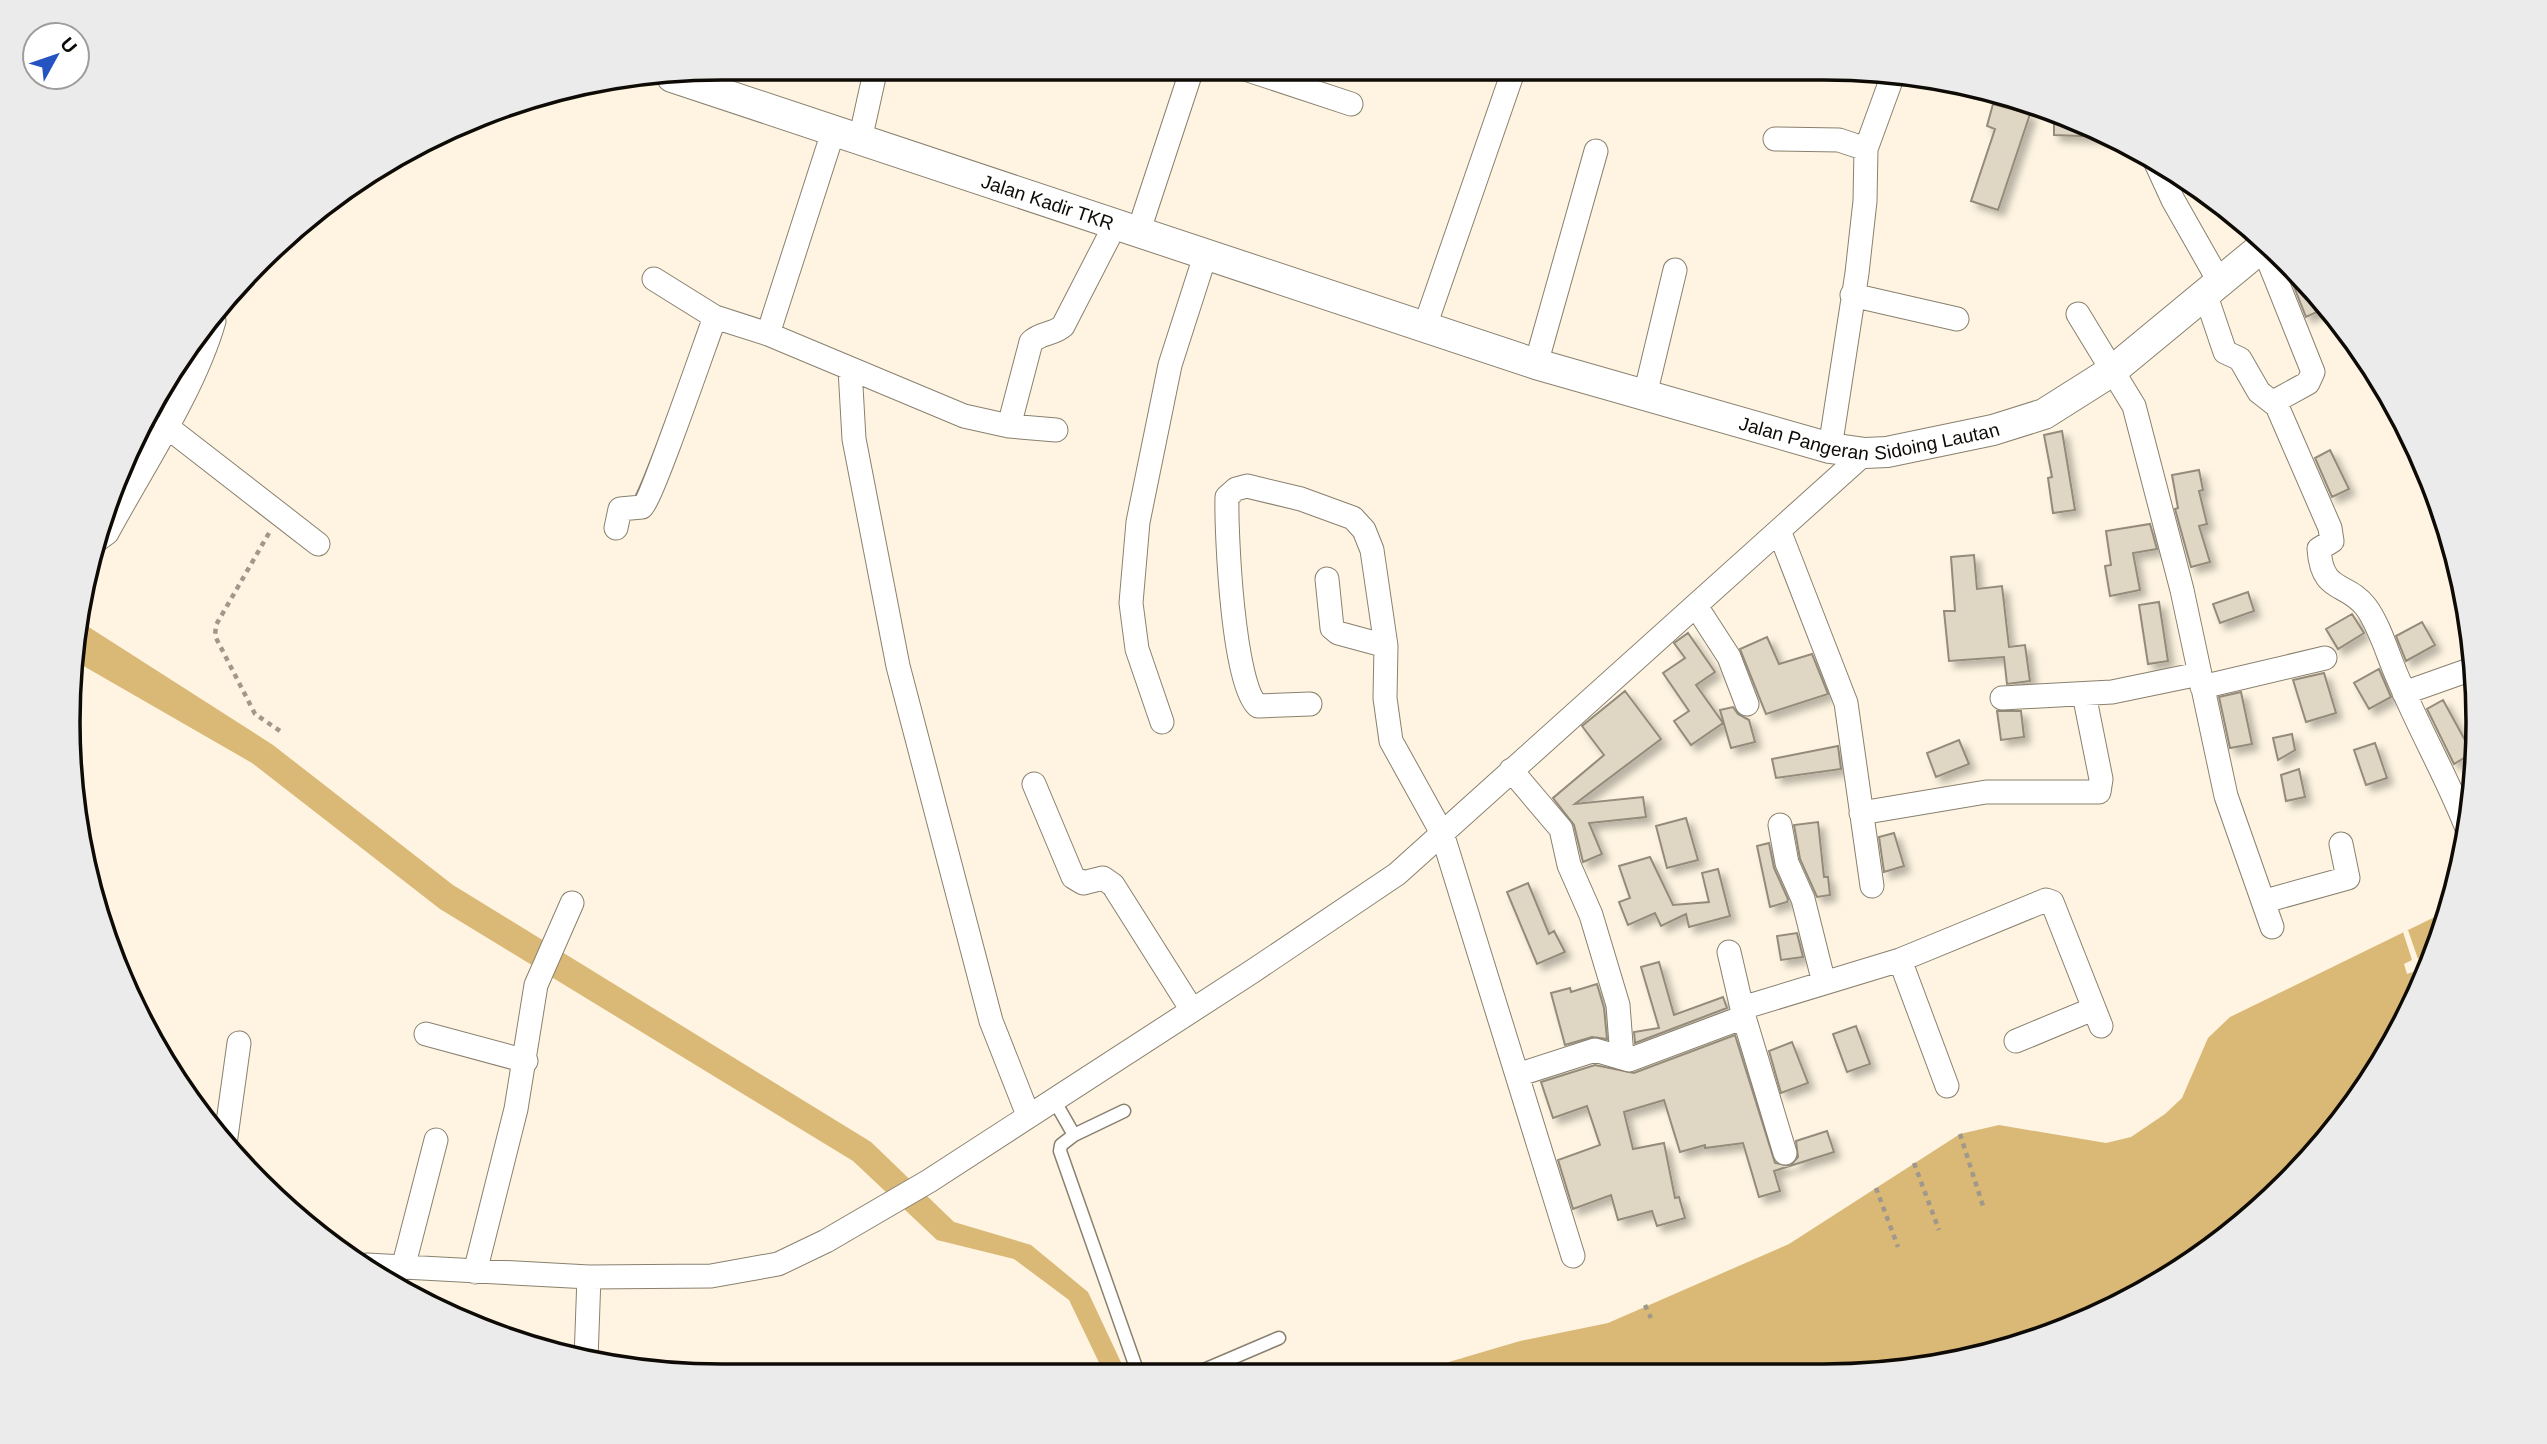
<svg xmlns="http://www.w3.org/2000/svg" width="2547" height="1444" font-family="Helvetica,sans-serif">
<defs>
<filter id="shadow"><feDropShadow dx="6" dy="6" stdDeviation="3.5" flood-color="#0004"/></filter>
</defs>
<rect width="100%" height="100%" fill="#fef4e1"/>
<path fill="#dab977" d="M84,624L273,745L453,885L871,1142L954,1222L1031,1245L1088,1292L1126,1373H1104L1069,1300L1014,1259L937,1240L853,1161L440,909L252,763L80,664Z
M2449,910L2444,933L2391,1049L2288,1184L2188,1266L2036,1341L1910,1370L1415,1372L1520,1341L1608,1323L1789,1244L1960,1134L1999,1125L2106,1143L2131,1137L2165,1114L2182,1098L2208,1038L2230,1017Z"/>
<path fill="#fef4e1" d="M2408,930L2418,959L2421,958L2425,968L2407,974L2404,964L2412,960L2403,932Z"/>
<path fill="#dfd6c4" stroke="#948b7a" stroke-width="2" filter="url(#shadow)" d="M1993,104L2030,114L1998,210L1971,201L1995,129L1987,126Z
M2054,112L2109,137L2054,135Z
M2283,259L2309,287L2319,311L2306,317Z
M2062,431L2075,510L2053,513L2048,478L2052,477L2044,435Z
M2330,450L2349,489L2332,497L2315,458Z
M2199,470L2203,490L2199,491L2207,524L2199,526L2210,562L2191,567L2175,509L2178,508L2172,475Z
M2150,524L2157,549L2133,553L2140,590L2110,596L2105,566L2111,565L2106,531Z
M1974,555L1977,589L2002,586L2009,647L2025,645L2030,681L2007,684L2004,657L1949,661L1944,611H1955L1951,557Z
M2248,592L2254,611L2220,623L2213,604Z
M2159,602L2168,661L2148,664L2139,605Z
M2352,614L2364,633L2338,649L2326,629Z
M2422,622L2435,645L2406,661L2396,636Z
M1688,633L1715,672L1696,685L1723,723L1691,745L1674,721L1689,711L1663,673L1685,658L1674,643Z
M1767,637L1779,664L1812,654L1828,694L1766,714L1740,649Z
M2379,669L2391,697L2369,709L2354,683Z
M2324,673L2336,713L2306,722L2293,680Z
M1625,691L1661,739L1575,804L1643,797L1646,817L1589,823L1602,854L1583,862L1574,825L1553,798L1604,755L1582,726Z
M2241,692L2252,744L2230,748L2219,697Z
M2443,700L2472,753L2454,764L2427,709Z
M1733,707L1738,714L1749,720L1755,742L1731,748L1720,710Z
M1997,711H2021L2024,737L2001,740Z
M2292,734L2295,750L2278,760L2273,738Z
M1959,740L1969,764L1936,777L1927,753Z
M2375,743L2387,778L2366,785L2354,750Z
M1838,746L1841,769L1776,778L1772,759Z
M2299,769L2305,797L2286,801L2281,775Z
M1686,818L1698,860L1667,868L1656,826Z
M1818,822L1824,877H1828L1830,895L1817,897L1800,859L1794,825Z
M1894,833L1904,866L1884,872L1879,837Z
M1769,843L1774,868L1788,899L1787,902L1770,907L1757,846Z
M1650,857L1673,905L1709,902L1702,873L1718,869L1730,916L1689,927L1686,914L1661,926L1655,913L1628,925L1619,902L1630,898L1619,866Z
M1528,883L1549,934L1554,931L1565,952L1537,964L1507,892Z
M1797,933L1803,957L1781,960L1777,936Z
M1659,962L1674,1015L1723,997L1727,1008L1635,1043L1634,1032L1659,1028L1641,967Z
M1597,984L1604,1008L1607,1039L1592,1037L1565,1045L1551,993L1570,988L1571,992Z
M1856,1026L1870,1064L1847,1072L1833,1034Z
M1735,1035L1775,1163L1790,1166L1798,1157L1796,1141L1827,1131L1834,1152L1774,1171L1780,1191L1759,1197L1743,1143L1705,1148V1145L1680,1152L1664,1100L1624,1112L1633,1149L1664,1143L1675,1198L1679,1197L1685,1218L1657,1226L1652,1211L1618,1220L1611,1195L1573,1209L1558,1160L1600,1145L1587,1106L1553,1118L1541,1082L1595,1065L1634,1073Z
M1792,1042L1808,1083L1781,1093L1769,1051Z"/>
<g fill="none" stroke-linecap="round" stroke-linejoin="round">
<defs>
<path id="service" d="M1054,1100L1074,1135L1124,1111
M1074,1135L1061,1145L1060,1151L1138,1373
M1197,1373L1279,1338"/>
<path id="minor" d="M1245,69L1351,104
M1775,139L1839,140L1866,149
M860,140L876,68
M2156,163L2173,200L2219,281
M1138,233L1192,69
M2263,247L2313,372L2308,383L2277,400V406
M654,279L715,317
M2205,293L2225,352L2240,359L2259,392L2277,406L2330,528L2332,541L2319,549C2322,594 2346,581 2366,607C2381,627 2390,663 2401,685C2422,735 2449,781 2468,831
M1852,295L1957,319
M2078,314L2134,406L2182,590L2226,796L2272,927
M1425,326L1514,69
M768,334L833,132
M1536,364L1596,151
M850,369L854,439L898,666L991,1021L1028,1115
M1645,395L1675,270
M166,426L318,544
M1009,426L1031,342C1041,332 1053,335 1063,326L1115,225
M1830,448L1857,273L1865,201L1866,149L1893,75
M616,528L620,509L642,507C651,501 706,341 715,317L768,334L964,416L1009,426L1056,430
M1780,533L1846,703L1872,886
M96,541L107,533C142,468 194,391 214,321
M1327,579L1332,628L1338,633L1386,646
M1696,606L1729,657L1747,704
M2202,687L2325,658
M2404,693L2469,670L2477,675
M2002,698L2112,692L2199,674
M1310,704L1258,706C1233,687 1226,532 1227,497L1236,489L1247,486L1301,499L1353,518L1364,530L1372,550L1386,646L1385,698L1391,741L1442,833L1573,1256
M1162,722L1137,649L1131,603L1138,522L1170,365L1205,256
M1511,770L1561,829L1569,865L1591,915L1618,1005L1622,1057
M1034,784L1073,877L1083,883L1103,878L1113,885L1192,1010
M1861,813L1986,792H2099L2101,779L2084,694
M1780,825L1787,863L1803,899L1824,983
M2265,901L2348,878L2341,844
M1729,952L1744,1017L1785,1153
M1900,960L1947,1086
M1742,1008L1900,960L2046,900L2052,902L2101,1026
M426,1034L526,1061
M2016,1041L2093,1009
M1517,1075L1595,1050L1629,1060L1744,1017
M225,1144L239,1043
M367,1265L589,1277L711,1276L778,1264L826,1241L929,1181L1253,971L1397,874L1865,453
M403,1268L436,1140
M475,1272L516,1109L536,985L572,903
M586,1359L589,1277"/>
<g id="tertiary">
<path id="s1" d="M672,77L1536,364L1830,448L1865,453L1887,452L1993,430L2044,414L2112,371L2267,243"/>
</g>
</defs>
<use href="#service" stroke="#89806f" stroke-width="15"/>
<use href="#minor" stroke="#89806f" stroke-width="25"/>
<use href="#tertiary" stroke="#89806f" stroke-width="32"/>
<path stroke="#a0998b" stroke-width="4.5" stroke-dasharray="5 5" stroke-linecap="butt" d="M269,533L216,625L215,636L255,714L283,733
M1960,1134L1983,1206
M1914,1163L1939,1230
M1876,1188L1898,1247
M1645,1305L1651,1318"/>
<use href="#service" stroke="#fff" stroke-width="12"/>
<use href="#minor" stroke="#fff" stroke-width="23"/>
<use href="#tertiary" stroke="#fff" stroke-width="30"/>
</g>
<g text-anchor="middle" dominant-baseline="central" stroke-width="5" stroke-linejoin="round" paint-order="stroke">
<g font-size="19" fill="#0e0b06" stroke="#fff">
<text stroke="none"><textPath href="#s1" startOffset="396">Jalan Kadir TKR</textPath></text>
<text stroke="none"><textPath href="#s1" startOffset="1255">Jalan Pangeran Sidoing Lautan</textPath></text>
</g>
</g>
<path d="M0 0H2547V1444H0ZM722 80H1824A642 642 0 0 1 2466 722V722A642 642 0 0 1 1824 1364H722A642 642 0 0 1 80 722V722A642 642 0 0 1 722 80Z" fill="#ecebeb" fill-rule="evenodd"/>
<path fill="none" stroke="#0e0b06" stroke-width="3.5" d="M722 80H1824A642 642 0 0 1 2466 722V722A642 642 0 0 1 1824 1364H722A642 642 0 0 1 80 722V722A642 642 0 0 1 722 80Z"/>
<g transform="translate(56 56) rotate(50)"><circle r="33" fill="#ffffff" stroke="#9f9d9b" stroke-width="2"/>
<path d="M0-5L12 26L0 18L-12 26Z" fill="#2554c2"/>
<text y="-10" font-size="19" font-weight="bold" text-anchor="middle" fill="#0e0b06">U</text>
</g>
</svg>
